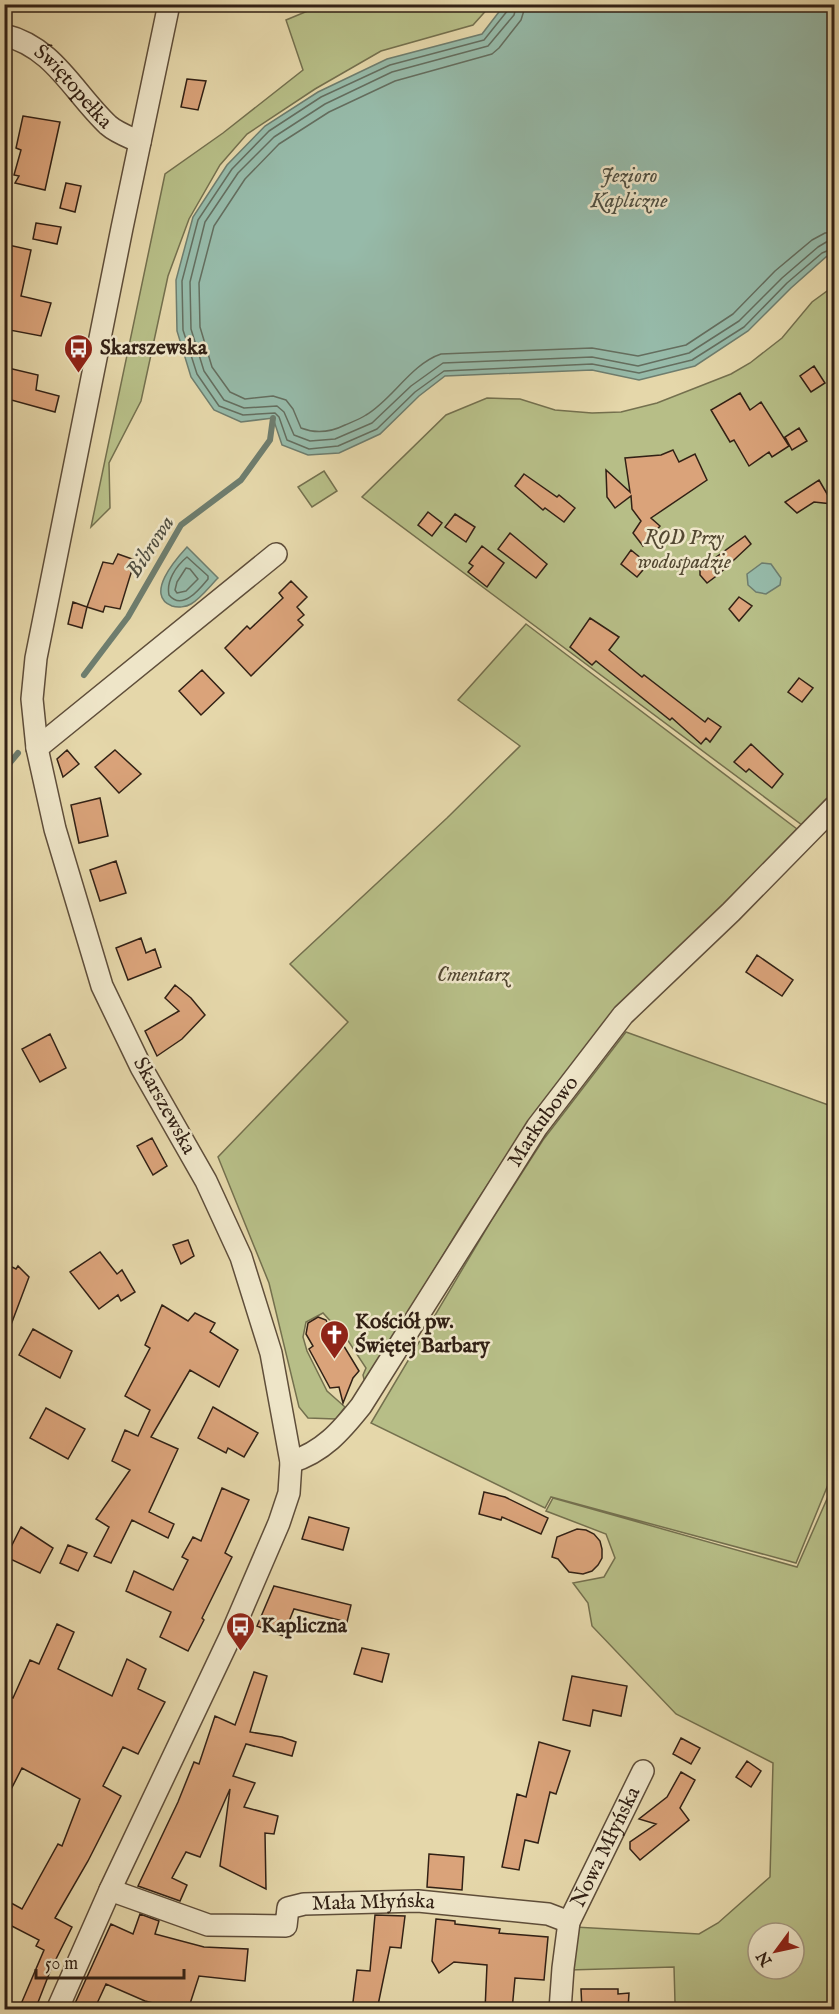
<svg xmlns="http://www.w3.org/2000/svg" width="839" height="2014" font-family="'IM FELL English',serif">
<rect width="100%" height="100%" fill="#e5d7aa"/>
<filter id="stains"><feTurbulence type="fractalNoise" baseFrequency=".00333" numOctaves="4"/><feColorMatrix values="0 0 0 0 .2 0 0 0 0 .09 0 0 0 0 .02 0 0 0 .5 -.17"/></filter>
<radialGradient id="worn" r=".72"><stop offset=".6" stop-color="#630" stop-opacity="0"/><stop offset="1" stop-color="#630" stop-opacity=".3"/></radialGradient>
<path fill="#b7be87" stroke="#74704e" stroke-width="1.5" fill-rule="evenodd" d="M322,5H491L473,25L381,51L315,89L247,134L220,165L189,219L168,276L141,401L109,463L110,508L91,527L165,174L223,133L303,70L286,20Z
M834,286V794L806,828L362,497L446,415L487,398L520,399L555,410L592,413L621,412L657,403L731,374L750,363L782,338L812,302Z
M324,471L337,491L312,507L298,487Z
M526,624L797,829L514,1144L462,1224L365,1383L363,1375L366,1368L347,1339L323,1313L306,1322L303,1337L307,1351L327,1391L345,1407L336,1419L308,1418L299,1407L269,1283L218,1157L348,1022L290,964L447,818L520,746L458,700Z
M626,1032L834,1107V1470L796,1563L551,1497L545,1508L371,1423L491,1221L543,1140Z
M834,1483V2009H679L675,2002L674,1967L569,1970L575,1927L699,1934L718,1923L770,1877L773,1763L676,1714L592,1626L588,1603L573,1583L604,1577L615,1558L606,1534L546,1511L553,1498L797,1567ZM758,1933H794V1969H758Z"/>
<path fill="#96baa9" stroke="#6e7d6e" stroke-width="1.5" d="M505,4L834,5V253L826,257L791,288L748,331L695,366L639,380L592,370L445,376L419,396L380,434L339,453L308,455L282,445L273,418L241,422L214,410L191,377L177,331L176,280L193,217L227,165L265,126L318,92L387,59L482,34Z
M187,547L218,578C210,586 201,598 191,604C186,607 178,608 172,606C144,595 176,559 187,547Z
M762,563L771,564L781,578L780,585L766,594L756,592L748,585L747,574Z"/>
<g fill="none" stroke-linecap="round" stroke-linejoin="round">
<path stroke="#646e5f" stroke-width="1.5" d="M509,4L508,10L484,40L390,65L321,97L269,131L232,169L198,220L182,281L183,330L197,374L219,406L243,415L275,413L279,417L287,440L309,449L338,446L377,429L415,392L444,371L592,364L639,373L692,360L744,327L787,283L822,253L834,248
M517,4L514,15L488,46L392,72L325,104L274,137L238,173L205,222L190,282L191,329L204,371L224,400L244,408L277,406L284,412L294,435L310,441L335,439L372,423L411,386L443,363L592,357L638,366L689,353L739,321L782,278L818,247L828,241H834
M526,4L521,20L499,48L492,54L395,81L329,112L279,144L245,179L214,226L199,283L200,327L212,367L230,392L245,399L273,396L286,400L293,409L301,428C316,434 331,432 345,425C352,422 360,419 366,415C392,400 411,364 441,354L592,348L638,356L686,345L733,314L775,271L812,240L825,233L834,232
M187,557L208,576V579C199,590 182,611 169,595C166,581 176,566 187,557Z
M186,568L190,569L198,579L186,591L177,593L175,590L177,582Z"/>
<path stroke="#6e7d6e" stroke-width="6" d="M84,675L128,617L181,525L241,480L270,440L273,418
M4,770L18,753"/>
</g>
<path fill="#daa37a" stroke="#322115" stroke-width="1.5" d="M187,79L206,81L198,110L181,107Z
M23,116L60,122L45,190L15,183L19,176L14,175L21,150L16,148Z
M66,183L81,186L75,212L60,208Z
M36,223L61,227L57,244L33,239Z
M4,244L31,250L21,296L51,303L41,336L4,329Z
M814,366L825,383L811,392L800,376Z
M4,367L38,375L36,390L59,396L55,412L4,398Z
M740,393L750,410L761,402L789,446L772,457L769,452L749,466L734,440L730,442L711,410Z
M799,428L807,441L792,450L785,437Z
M673,450L679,462L695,454L707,480L651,518L660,526L643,546L633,533L641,521L632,509L631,496L615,508L607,497L606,470L630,492L625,458L661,455Z
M524,474L557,497L559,495L575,508L564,522L545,508L543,510L515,486Z
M819,480L833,504L814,502L797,513L785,502Z
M428,512L442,523L432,536L418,525Z
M455,514L475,527L466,542L445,527Z
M510,533L547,564L536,578L498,549Z
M745,536L751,544L719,574L707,583L700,575V569Z
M482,546L504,563L487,587L468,572L473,566L469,563Z
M631,550L648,564L637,577L621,564Z
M118,554L135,560L120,609L105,606L103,612L87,607L103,562L113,564Z
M291,581L307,597L297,607L304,615L298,620L303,625L251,676L225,648L247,626L250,629L283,598L279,593Z
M739,597L752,606L739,621L729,609Z
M73,602L87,607L82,628L68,624Z
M590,618L619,637L609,650L642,677L644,675L705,722L708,718L721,727L710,742L706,738L701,744L672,718L670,720L596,661L592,665L570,647Z
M202,670L224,693L201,715L179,691Z
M799,678L813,688L802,702L788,692Z
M751,744L783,774L772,788L749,769L746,772L734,762Z
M67,750L79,764L63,777L57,759Z
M115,750L141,774L119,793L95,767Z
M100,798L108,836L79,843L71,805Z
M116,861L126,893L100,901L90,870Z
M141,938L146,953L155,949L161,967L128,980L116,948Z
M757,955L793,980L782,996L746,972Z
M175,985L191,998L205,1015L182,1039L157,1056L145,1031L179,1011L165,998Z
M50,1034L66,1068L40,1082L22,1049Z
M152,1138L167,1166L153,1175L137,1146Z
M188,1240L194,1256L181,1264L173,1245Z
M100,1252L117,1274L122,1270L135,1292L121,1301L118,1295L99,1309L70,1272Z
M4,1263L16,1269L18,1266L29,1277L6,1338H4Z
M162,1305L188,1321L195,1313L215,1323L210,1332L238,1350L219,1387L190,1370L151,1437L178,1449L149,1512L174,1524L168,1538L132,1520L111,1563L94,1556L109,1527L96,1519L130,1470L112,1461L125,1430L138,1436L150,1410L125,1396L150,1348L145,1345Z
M318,1317L326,1320L333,1335L336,1333L359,1371L353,1378L343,1403L339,1387L330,1388L309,1349L313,1346L306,1334L308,1323Z
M33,1329L72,1351L60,1378L19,1355Z
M213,1407L258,1433L244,1457L228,1448L226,1453L198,1438Z
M46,1408L85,1429L68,1459L30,1438Z
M222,1488L249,1500L225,1553L232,1557L202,1618L204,1620L188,1651L160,1637L171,1612L126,1591L134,1571L173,1590L188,1560L182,1557L193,1537L201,1541Z
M484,1492L505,1497L548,1518L541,1534L502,1517L501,1520L479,1514Z
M309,1517L349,1528L343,1550L302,1539Z
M21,1527L53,1548L40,1573L6,1557Z
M577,1529L586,1530L594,1534L600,1541L602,1549V1558L598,1565L592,1571L583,1574L569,1572L558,1559L552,1557L557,1537Z
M68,1545L87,1553L78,1571L60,1563Z
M274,1586L351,1605L347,1622L294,1609L283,1636L257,1626Z
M57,1624L74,1632L58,1669L112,1696L127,1659L146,1669L138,1689L165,1702L138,1754L123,1747L103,1786L121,1796L88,1861L55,1918L72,1927L51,1969L35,2010L21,2004L44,1950L36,1946L39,1940L4,1922V1899L22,1909L58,1844L62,1846L80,1799L22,1768L4,1803V1693L13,1698L30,1660L39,1664Z
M362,1648L389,1654L382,1682L354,1674Z
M254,1672L267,1676L250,1732L282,1737L296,1742L292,1756L246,1744L233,1776L255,1783L244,1807L278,1816L274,1834L265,1833L266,1889L220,1866L230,1789L200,1857L186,1852L172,1878L187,1885L180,1901L138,1886L178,1802L194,1762L199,1764L215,1716L235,1725Z
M572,1676L627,1686L621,1716L593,1710L590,1726L563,1720Z
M681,1738L700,1748L691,1764L673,1754Z
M539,1742L570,1751L556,1794L550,1792L538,1843L525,1840L519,1870L502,1867L517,1794L526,1797Z
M747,1761L761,1771L751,1787L736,1777Z
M681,1772L695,1780L680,1808L689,1820L640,1860L630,1849V1842L656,1824L639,1819L667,1797Z
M429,1854L464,1857L462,1890L427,1887Z
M140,1914L159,1921L155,1934L204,1947L248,1949L245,1981L199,1976L188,2010H181L145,2001L106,1984L94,2010H72L111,1924L133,1934Z
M375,1915L405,1916L401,1948L390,1947L377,2010H352L357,1970L370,1971Z
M436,1919L455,1921V1924L500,1929L499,1933L548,1937L544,1980L515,1978L512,2010H485L487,1965L454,1962L439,1973L432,1961Z
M581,1989H618V1994L629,1993L628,2009L582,2010Z"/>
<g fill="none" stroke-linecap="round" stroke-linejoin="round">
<defs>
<g id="minor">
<path id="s1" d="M4,35C54,47 73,92 108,125C117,133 129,137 140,142"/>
<path d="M37,748L276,554"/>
<path id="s2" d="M291,1462C323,1452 341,1431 361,1406L537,1127L623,1015L731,912L834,807"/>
<path id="s3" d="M110,1890L208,1925L286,1926L288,1908L304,1904L418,1901L548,1914L569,1922"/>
<path d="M57,2010L110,1890L230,1637L279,1523L289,1493L291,1462L271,1353L241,1257L206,1181L141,1067L102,986L55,829L37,748L32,699L36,658L122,228L169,4"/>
<path id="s4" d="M560,2010L563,1968L569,1922L643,1771"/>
</g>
</defs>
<use href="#minor" stroke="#5f4e3a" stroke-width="24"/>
<use href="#minor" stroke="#eee5c8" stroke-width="21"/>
</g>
<defs>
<symbol id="bus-pin" viewBox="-11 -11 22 30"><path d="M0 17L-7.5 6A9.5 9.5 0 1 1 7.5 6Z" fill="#8f2418" stroke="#eee5c8"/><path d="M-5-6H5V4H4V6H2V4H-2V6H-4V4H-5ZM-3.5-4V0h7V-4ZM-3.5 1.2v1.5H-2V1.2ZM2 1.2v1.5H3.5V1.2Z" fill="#fff"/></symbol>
<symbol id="church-pin" viewBox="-11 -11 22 30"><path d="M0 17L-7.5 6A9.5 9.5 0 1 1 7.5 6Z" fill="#8f2418" stroke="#eee5c8"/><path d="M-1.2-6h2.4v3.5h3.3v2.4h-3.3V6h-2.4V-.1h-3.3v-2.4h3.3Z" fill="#fff"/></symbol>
</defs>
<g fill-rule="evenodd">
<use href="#bus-pin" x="62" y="332" width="33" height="45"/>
<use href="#church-pin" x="318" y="1318" width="33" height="45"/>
<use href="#bus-pin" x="224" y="1610" width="33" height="45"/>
</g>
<g text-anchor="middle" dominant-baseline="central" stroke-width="5" stroke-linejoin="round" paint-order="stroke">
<g font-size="21" fill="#322115" stroke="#eee5c8">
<text stroke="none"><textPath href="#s1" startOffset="88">Świętopełka</textPath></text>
<text transform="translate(164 1106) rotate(61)">Skarszewska</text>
<text stroke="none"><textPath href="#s2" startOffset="429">Markubowo</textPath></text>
<text stroke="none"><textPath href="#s4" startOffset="172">Nowa Młyńska</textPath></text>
<text stroke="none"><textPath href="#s3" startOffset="286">Mała Młyńska</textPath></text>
</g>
<g font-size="21" font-weight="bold" fill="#322115" stroke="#eee5c8" text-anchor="start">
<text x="100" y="348">Skarszewska</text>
<text x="355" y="1322">Kościół pw.<tspan x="355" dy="24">Świętej Barbary</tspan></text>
<text x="261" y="1626">Kapliczna</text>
</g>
<g font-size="21" font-style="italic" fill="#534832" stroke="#eee5c8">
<text x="684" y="538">ROD Przy<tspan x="684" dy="24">wodospadzie</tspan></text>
<text x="473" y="975">Cmentarz</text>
</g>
<g font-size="22" font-style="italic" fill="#504f41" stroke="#eee5c8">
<text x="629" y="176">Jezioro<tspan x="629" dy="25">Kapliczne</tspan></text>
<text transform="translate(151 547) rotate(-57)">Bibrowa</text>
</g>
</g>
<rect width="839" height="2014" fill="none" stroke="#e5d7aa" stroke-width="24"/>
<rect x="6" y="6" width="827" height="2002" fill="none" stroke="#322115" stroke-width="3"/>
<rect x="12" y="12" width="815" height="1990" fill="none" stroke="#322115" stroke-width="1.5"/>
<g transform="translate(776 1951) rotate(237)"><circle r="28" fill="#eee5c8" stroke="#a39780" stroke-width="1.5"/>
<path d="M0-4.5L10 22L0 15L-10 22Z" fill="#8f2418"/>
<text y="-9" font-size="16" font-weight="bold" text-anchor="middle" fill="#322115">N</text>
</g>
<path d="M36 1969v9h148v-9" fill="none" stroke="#322115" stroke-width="3"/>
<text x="45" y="1969" font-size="18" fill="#322115" stroke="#eee5c8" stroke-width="4.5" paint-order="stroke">50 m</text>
<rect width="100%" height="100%" filter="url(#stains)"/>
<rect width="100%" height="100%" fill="url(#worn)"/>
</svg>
